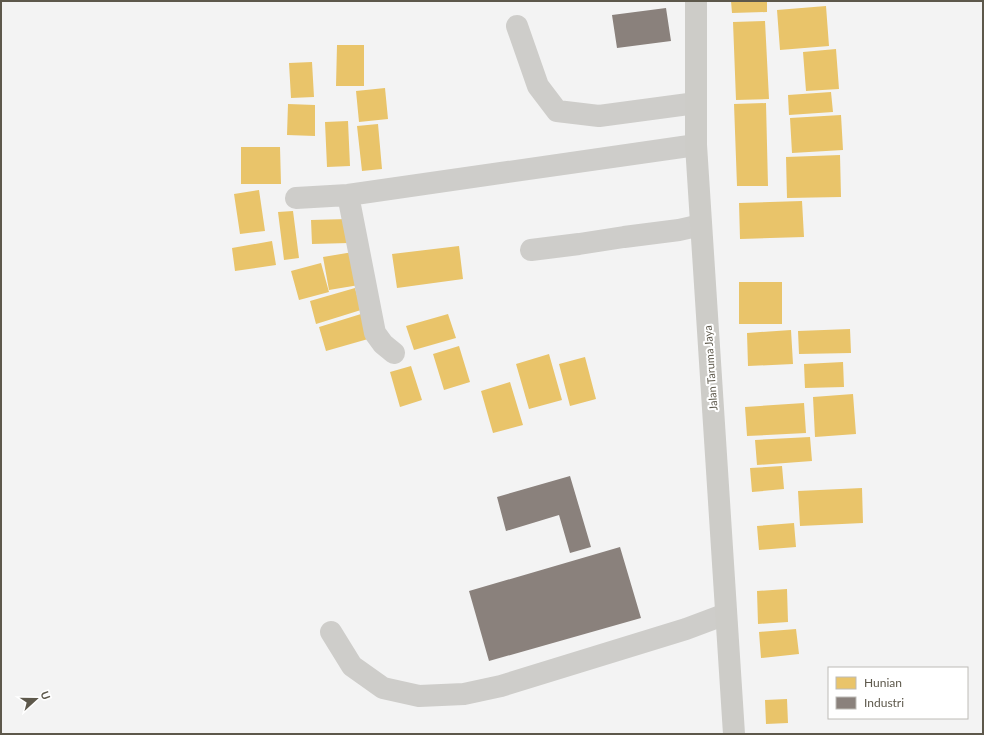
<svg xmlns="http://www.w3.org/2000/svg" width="984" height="735" font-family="Lato,sans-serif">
<rect width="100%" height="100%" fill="#f3f3f3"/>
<path fill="#e9c46a" d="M731,1H767V12L732,13Z
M826,6L829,46L780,50L777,10Z
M765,21L769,99L736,100L733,22Z
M337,45H364V86H336Z
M836,49L839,89L806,91L803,52Z
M312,62L314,97L291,98L289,63Z
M385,88L388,119L359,122L356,91Z
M831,92L833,112L789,115L788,95Z
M766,103L768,186H737L734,104Z
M288,104L315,105V136L287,135Z
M841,115L843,150L792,153L790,118Z
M348,121L350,166L327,167L325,122Z
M378,124L382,169L362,171L357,126Z
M241,147H280L281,184H241Z
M840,155L841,197L787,198L786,157Z
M259,190L265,231L240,234L234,194Z
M802,201L804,237L740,239L739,203Z
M293,211L299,258L284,260L278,212Z
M348,219L349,243L312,244L311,220Z
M272,241L276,265L235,271L232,248Z
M459,246L463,279L397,288L392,254Z
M353,252L359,285L329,290L323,257Z
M321,263L329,292L299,300L291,271Z
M739,282H782V324H739Z
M355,288L361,310L316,324L310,301Z
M361,314L368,339L326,351L319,327Z
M448,314L456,338L414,350L406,326Z
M850,329L851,353L799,354L798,331Z
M791,330L793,364L748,366L747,333Z
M459,346L470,382L444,390L433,354Z
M549,354L562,400L529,409L516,364Z
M585,357L596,399L570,406L559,364Z
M843,362L844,387L805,388L804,364Z
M411,366L422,400L400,407L390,372Z
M510,382L523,425L493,433L481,391Z
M853,394L856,434L815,437L813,397Z
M804,403L806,433L747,436L745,407Z
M810,437L812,461L757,465L755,440Z
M782,466L784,489L752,492L750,468Z
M862,488L863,523L800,526L798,491Z
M794,523L796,547L759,550L757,526Z
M787,589L788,622L758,624L757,591Z
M796,629L799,654L761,658L759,632Z
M787,699L788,723L766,724L765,700Z"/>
<path fill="#8a817c" d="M666,8L671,41L617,48L612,15Z
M570,476L591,547L570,553L559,515L506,531L497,497Z
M620,547L641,618L489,661L469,591Z"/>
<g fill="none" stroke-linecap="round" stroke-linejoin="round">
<path stroke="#cecdca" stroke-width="22" d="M517,26L538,86L557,111L599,116L696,103
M348,195L375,333L383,344L394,353
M296,198L348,195L696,145
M531,250L579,244L624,237L679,230L701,225
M331,632L352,666L383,688L419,696L464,694L501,686L686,629L726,614"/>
<path stroke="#cdccc8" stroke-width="22" d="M696,1V145L734,734"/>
</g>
<g text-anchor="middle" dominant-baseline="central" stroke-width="4" stroke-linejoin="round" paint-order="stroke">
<g font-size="11" fill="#5d584b" stroke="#fff">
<text transform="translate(710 368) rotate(-94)">Jalan Taruma Jaya</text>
</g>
</g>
<rect width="984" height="735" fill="none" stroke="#5d584b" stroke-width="4"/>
<rect x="828" y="667" width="140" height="52" fill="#ffffff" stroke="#bebcb7"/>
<rect x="836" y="677" width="20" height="12" fill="#e9c46a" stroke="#bebcb7"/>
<text x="864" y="687" font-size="12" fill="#5d584b">Hunian</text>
<rect x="836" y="697" width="20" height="12" fill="#8a817c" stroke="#bebcb7"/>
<text x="864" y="707" font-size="12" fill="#5d584b">Industri</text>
<g transform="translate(36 699) rotate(69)" stroke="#ffffff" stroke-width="3" paint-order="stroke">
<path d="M0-3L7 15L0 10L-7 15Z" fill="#5d584b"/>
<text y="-6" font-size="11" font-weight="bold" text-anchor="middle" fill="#5d584b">U</text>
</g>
</svg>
